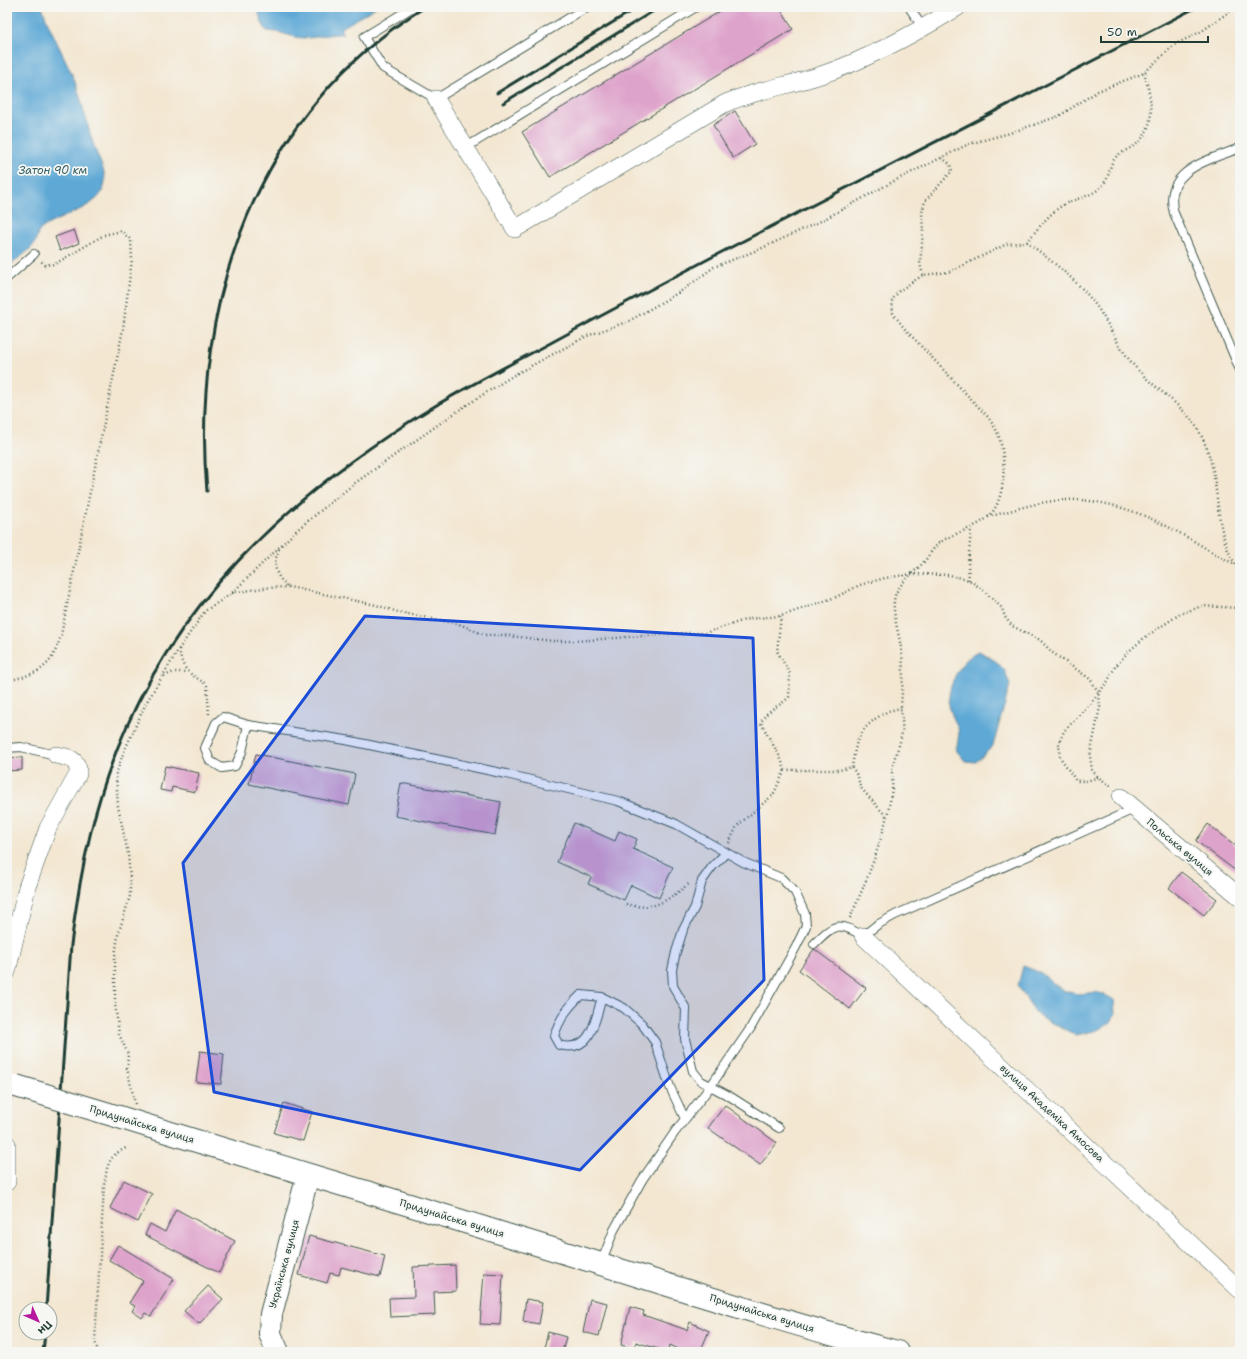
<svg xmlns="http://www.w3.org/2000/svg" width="1247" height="1359" font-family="'Shantell Sans',sans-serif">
<rect width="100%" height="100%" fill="#f6f6f2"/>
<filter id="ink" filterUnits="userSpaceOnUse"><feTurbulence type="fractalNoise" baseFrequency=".025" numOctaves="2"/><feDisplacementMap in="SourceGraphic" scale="8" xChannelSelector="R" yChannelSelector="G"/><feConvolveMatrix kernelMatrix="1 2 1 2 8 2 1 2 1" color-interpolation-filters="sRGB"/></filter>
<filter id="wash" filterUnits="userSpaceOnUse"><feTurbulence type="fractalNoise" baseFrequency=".012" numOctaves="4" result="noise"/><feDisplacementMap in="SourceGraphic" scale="16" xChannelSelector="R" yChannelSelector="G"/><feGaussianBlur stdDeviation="0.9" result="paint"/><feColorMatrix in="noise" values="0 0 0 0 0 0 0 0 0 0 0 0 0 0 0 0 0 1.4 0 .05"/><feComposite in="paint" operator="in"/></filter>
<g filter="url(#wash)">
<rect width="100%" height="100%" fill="#f3e7d2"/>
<path fill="#5da8d5" stroke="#3e7284" d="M7,7H42C50,31 64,55 74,79C82,100 86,122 93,143C97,159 111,175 102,192C92,210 55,217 40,230C37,233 37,240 34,244C28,253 15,260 7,268Z
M257,7H376L340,29L343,34C330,33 318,38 305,38C292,38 280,31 267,31L262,23Z
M979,651L997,662L1005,671L1010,685L993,746L976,762L965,761L956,750C962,723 957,731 950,709C945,694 956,670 966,660C970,656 975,654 979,651Z
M1023,966C1028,968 1035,970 1040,973C1050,979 1057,989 1069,992C1089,998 1091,985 1114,1000L1115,1013L1111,1023L1095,1031L1076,1035L1038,1016L1018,986Z"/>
<g id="blocks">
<path fill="#dea3cb" d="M727,7H779L793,29L550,177L522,132Z
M735,111L755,144L733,158L713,125Z
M74,230L79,243L60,251L55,237Z
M256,754L355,774L349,805L249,784Z
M22,757V770L7,771V758Z
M165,766L199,773L195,792L172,787L171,792L160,790Z
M401,783L501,802L495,835L395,816Z
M574,823L615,841L619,831L637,839L633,849L673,867L659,898L631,885L624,900L588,884L591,877L557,862Z
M1208,824L1240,849V874L1196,841Z
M1181,872L1217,899L1204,915L1169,888Z
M814,949L866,988L850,1009L799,970Z
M200,1051L224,1054L221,1084L196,1082Z
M284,1103L312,1112L303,1141L274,1133Z
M725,1105L777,1143L760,1165L708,1128Z
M124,1180L152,1194L138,1222L110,1208Z
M176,1209L235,1241L219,1273L145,1235L150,1224L165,1232Z
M309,1236L385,1256L380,1277L341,1267L339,1275L330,1273L327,1283L299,1275Z
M118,1245L174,1279L151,1316L145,1313L142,1318L132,1311L135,1306L129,1303L143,1281L109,1260Z
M455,1265L456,1291L434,1292L435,1315L390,1317L389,1298L414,1297L413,1267Z
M484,1273L503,1274L500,1325L480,1324Z
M208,1286L223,1299L199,1324L184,1311Z
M526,1299L543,1302L539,1324L523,1321Z
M590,1299L607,1303L599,1336L583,1332Z
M630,1307L644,1311L643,1315L687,1330L690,1322L709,1331L700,1352H685L670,1345L668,1352L636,1342L634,1349L621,1345Z
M548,1332L566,1337L562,1352H543Z"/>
</g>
</g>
<g filter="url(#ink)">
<use href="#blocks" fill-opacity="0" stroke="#3f564c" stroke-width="1"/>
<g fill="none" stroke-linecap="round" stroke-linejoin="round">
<defs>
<path id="lane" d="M413,7L364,37L383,68L436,99L587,7
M909,7L923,28
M465,148L696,7
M1240,148C1209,160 1162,170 1174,213L1240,370
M7,278L34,254
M248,725L242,752L235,766L222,768L210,761L205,748L216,723L223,717L248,725L346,740L506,774L618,801L676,824L743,862L781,878L795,892L805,914L806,926L796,947L750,1029L710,1087L675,1132L642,1180L614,1230L601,1263
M7,748L21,747L56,755
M726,853L712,867L702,881L695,907L683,930L676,952L672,970L673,986L686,1009L685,1039L693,1071L701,1081L731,1097L779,1128
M814,944C834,924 838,921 863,936L877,925L895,915L1134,809
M602,997C595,1020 592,1054 559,1045L554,1036C560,1018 568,1007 581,995L602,997L624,1008L642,1024L655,1042L670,1087L685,1119"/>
<path id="street" d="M436,99L515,229L724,104C754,90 789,86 821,75C869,59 914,34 958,7
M1121,797L1240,897
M863,936L1240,1290
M7,972L27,887L48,828L78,774C79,759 68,757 56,755
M7,1144V1182"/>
<path id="secondary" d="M119,1117C249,1158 380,1195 510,1236C639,1275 767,1318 897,1352
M278,1352L270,1334L271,1314L308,1175"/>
</defs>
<use href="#lane" stroke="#3f564c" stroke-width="10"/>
<use href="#street" stroke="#3f564c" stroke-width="18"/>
<use href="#secondary" stroke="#3f564c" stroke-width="24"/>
<path stroke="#3f564c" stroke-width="2.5" stroke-dasharray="1 3" stroke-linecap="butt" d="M1027,242C1037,230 1047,216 1060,207C1074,197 1095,198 1105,182C1110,175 1109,164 1116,157C1122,151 1133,148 1139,142C1157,123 1151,96 1144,73
M923,275L920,264L923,232L922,212L925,201L952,171L950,164L942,158
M988,517C1010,511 1031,504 1053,501C1098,495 1145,513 1183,535C1200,544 1215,555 1233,563
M279,549C272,566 275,575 288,587
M969,580L968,565L971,529
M232,593L263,588L289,587L376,605L398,612L459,624L485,635H502L553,641H575L684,633H705L748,619L781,616L836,597L860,585L885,578L911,574L950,575L969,580L982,589L1002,608L1005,617L1012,626L1040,640L1053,653L1090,679L1099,693L1100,707L1090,756L1092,770L1098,777L1111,786
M781,616L777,651L790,674L789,697C780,707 766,709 761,723L780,757L785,770H839L852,767
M179,649C183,673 189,672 207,685L209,715
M164,676L174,672H186
M7,681C40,673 51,669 61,635L123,329L132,259L131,240L121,231L104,235L55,264L45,265L41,261
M1098,777L1087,781H1076L1060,757L1059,743L1064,731L1090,704L1108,681L1115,667L1128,652L1144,638L1180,614L1202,606L1240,608
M886,816L860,787L858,777L852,767L854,754L857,741L865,728L875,719L888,711L901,708
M729,843L737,826L773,795L785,770
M626,904C654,912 668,900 690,883
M850,918C868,878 886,833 892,789C893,782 891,773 893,765C895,753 901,745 902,731C903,723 901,715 901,707C902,689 904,673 902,655C901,638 889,608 896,593C902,581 911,575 920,566C928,559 933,546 942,541C957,532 973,529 987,518C1007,502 1007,454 997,432C995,427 991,422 988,417L904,328L893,313L892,300L899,291L923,275L949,272L1007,244L1027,242C1054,263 1083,284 1101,313C1114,334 1120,350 1137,369C1157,391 1189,408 1202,437C1208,450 1212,463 1214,477C1219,505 1219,548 1240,569
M135,1104L127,1068L128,1054L119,1034L115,1004V956L118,935L130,896V878L128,854L118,806L116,774L123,754L146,703L179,649L205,611L231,594L298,529L355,483L462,408L514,375L587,336L629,321L683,290L714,267L760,249L821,221L896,180L969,144L1010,133L1059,116L1098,91L1144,73L1174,45L1202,31L1236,7
M98,1352L95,1341L104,1187C107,1168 106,1157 126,1148"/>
<use href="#lane" stroke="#fff" stroke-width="8"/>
<use href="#street" stroke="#fff" stroke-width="17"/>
<use href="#secondary" stroke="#fff" stroke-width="22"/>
<path stroke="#1f3d34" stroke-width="3" d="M497,93L638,7
M503,103L660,7
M207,491C190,303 258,109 425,7
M46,1309L71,945C80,870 95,797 126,728C187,590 303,486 430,409C468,386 507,366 545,346C602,315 659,285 716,255C877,173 1037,90 1197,7
M43,1352L45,1333"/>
<defs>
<path id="secondary-bridge" d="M16,1086L119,1117"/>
</defs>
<use href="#secondary-bridge" stroke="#3f564c" stroke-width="24" stroke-linecap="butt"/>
<use href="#secondary-bridge" stroke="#fff" stroke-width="22"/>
</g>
</g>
<path fill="#1d4ed8" fill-opacity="0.2" stroke="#1d4ed8" stroke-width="3" stroke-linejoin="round" d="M365,616L753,638L764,980L580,1170L214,1092L183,863Z"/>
<g text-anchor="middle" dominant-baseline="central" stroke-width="3.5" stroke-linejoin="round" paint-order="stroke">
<g font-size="10" fill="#1f3d34" stroke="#f6f6f2">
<text transform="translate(1180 847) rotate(40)">Польська вулиця</text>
<text transform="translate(1052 1113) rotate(43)">вулиця Академіка Амосова</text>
<text transform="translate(142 1124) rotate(17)">Придунайська вулиця</text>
<text transform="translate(452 1218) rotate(17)">Придунайська вулиця</text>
<text transform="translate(284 1264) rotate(-75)">Українська вулиця</text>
<text transform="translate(762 1313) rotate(17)">Придунайська вулиця</text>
</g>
<g font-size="11" font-style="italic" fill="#325d64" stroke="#f6f6f2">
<text x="53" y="170">Затон 90 км</text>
</g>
</g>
<rect width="1247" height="1359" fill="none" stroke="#f6f6f2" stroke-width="24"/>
<g transform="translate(38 1321) rotate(135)"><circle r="19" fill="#f6f6f2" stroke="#a0aca6"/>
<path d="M0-3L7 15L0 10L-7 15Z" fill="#b5179e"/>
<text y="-6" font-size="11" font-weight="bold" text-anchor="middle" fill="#1f3d34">Пн</text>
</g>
<path d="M1101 36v6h107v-6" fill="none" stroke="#1f3d34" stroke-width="2"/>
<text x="1107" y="36" font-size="12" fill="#1f3d34" stroke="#f6f6f2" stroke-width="3" paint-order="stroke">50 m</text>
</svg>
